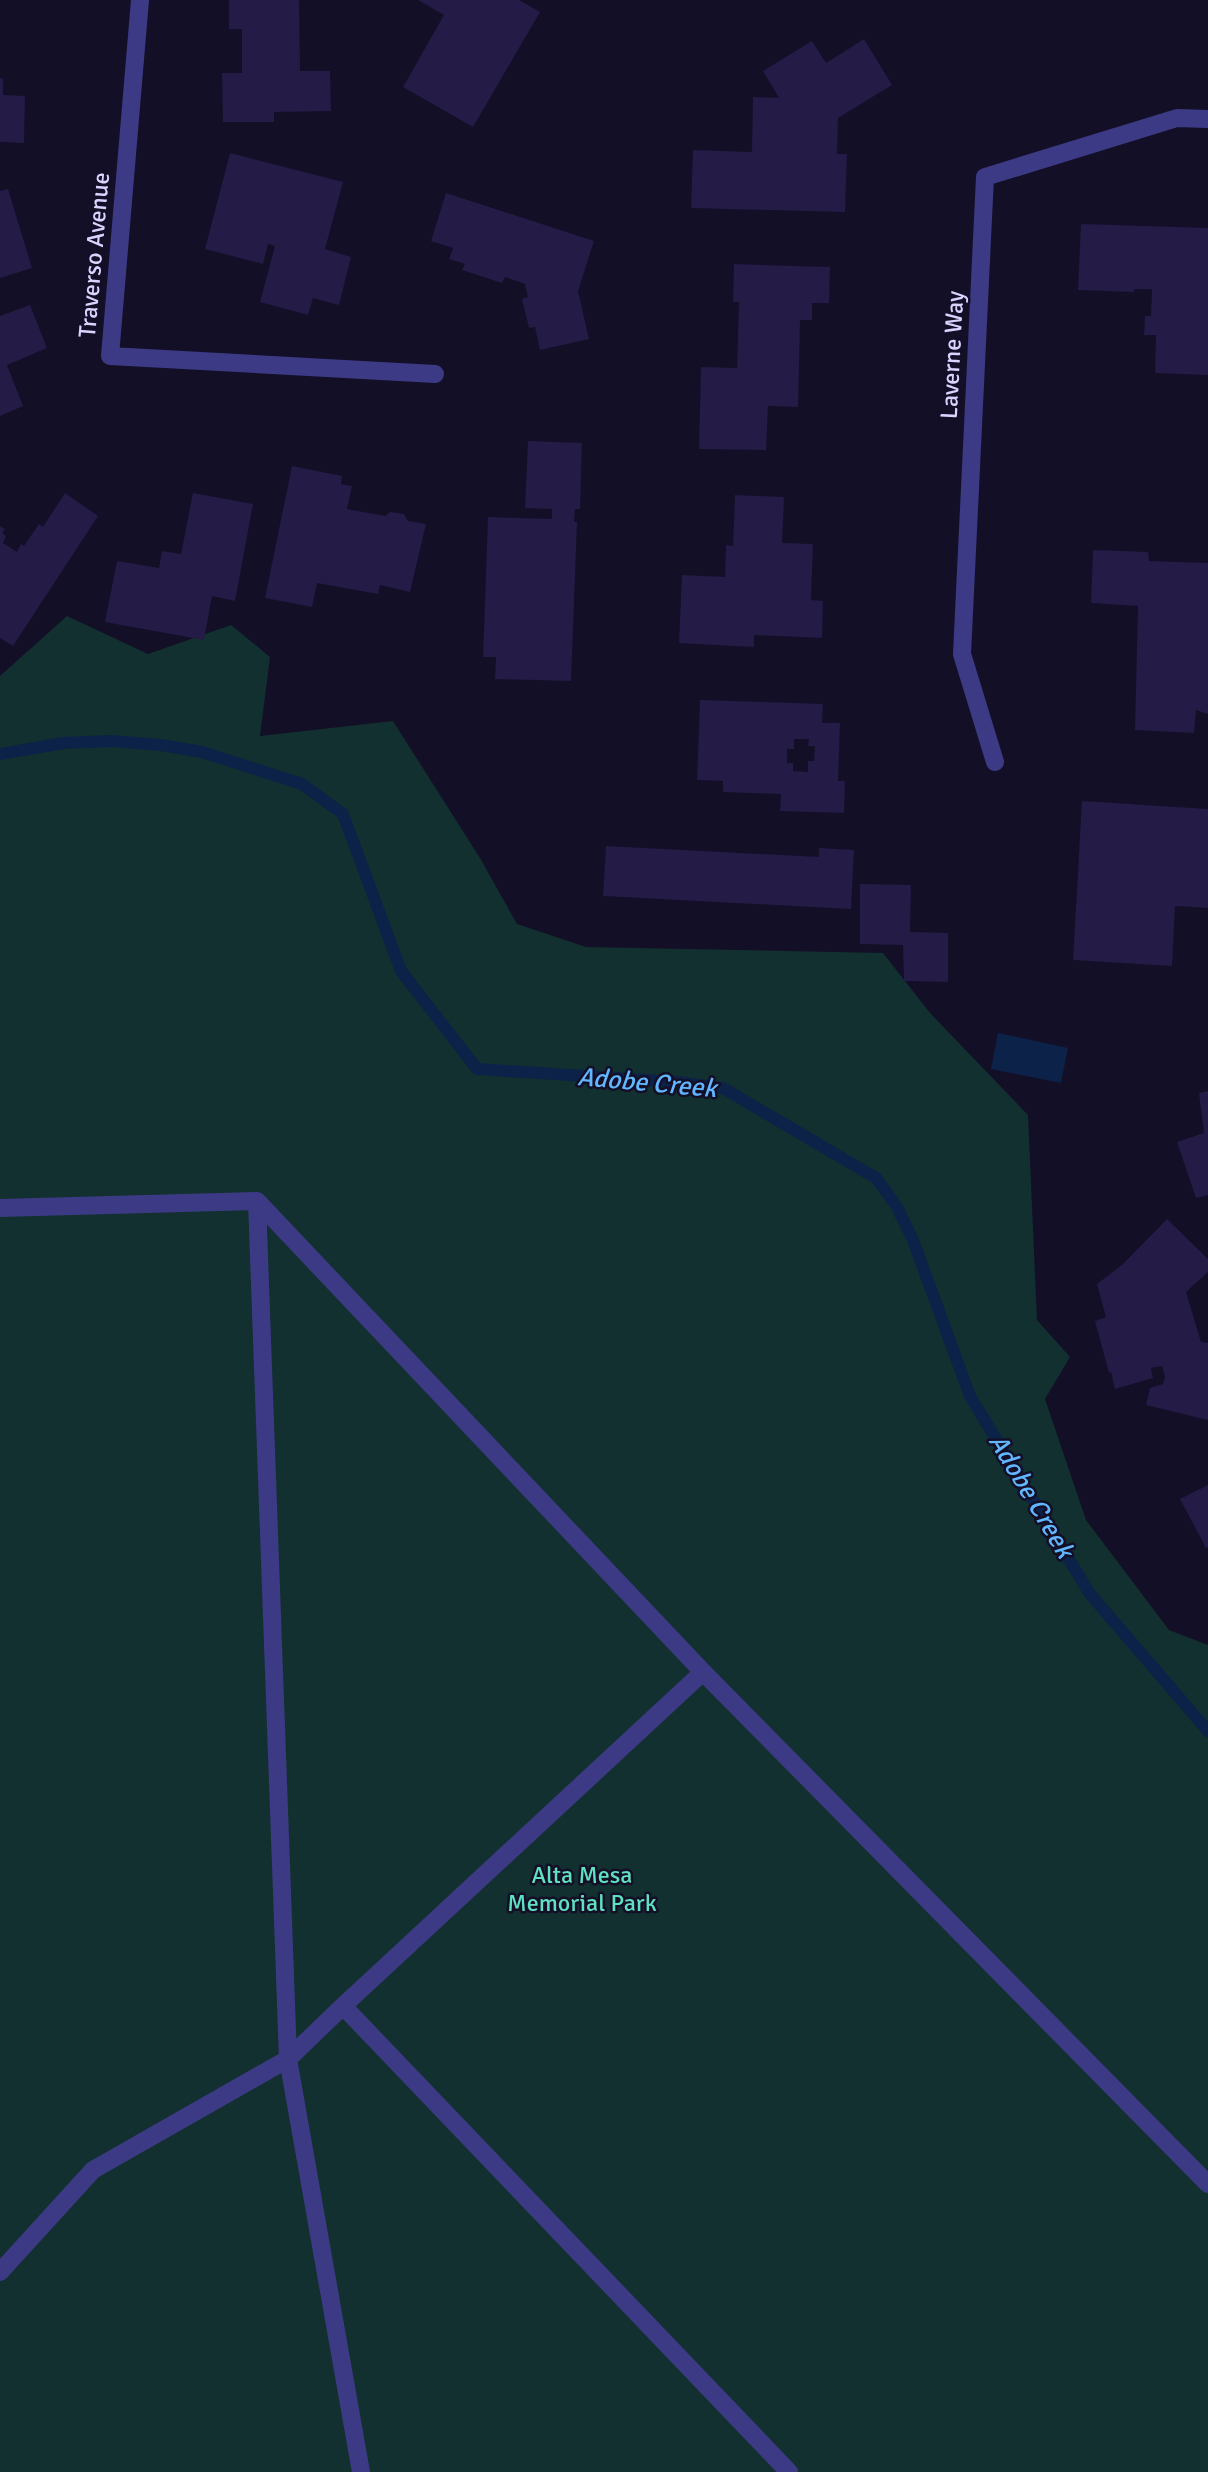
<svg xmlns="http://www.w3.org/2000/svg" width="1208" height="2472" font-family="Signika,sans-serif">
<rect width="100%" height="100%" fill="#130f26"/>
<path fill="#12302f" d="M67,616L148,654L231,625L270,657L260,736L393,721L480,858L517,924L586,947L883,953L930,1013L1028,1115L1037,1320L1070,1357L1045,1399L1086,1520L1169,1630L1208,1645V2472H0V676Z"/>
<path fill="#0c2248" d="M998,1033L1068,1048L1061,1083L991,1069Z"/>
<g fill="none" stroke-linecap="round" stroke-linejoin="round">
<path stroke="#0c2248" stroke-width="12" d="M0,754L63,743L112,741L161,745L202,752L302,784L343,814L401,971L477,1069L677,1082L723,1088L876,1178L897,1207L913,1240L970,1396L1090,1594L1208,1731"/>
</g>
<path fill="#241b47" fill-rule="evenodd" d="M229,0H299L300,71H330L331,111L274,112V122H223L222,73H242V29H229Z
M418,0H519L540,12L473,127L403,87L444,15Z
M864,39L892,85L838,118L837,154H847L845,212L691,208L693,150L752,152L753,97L779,98L763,71L812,41L826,63Z
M0,78L3,79V95L25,96L24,143L0,142Z
M230,153L343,182L325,249L351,257L339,305L313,298L308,315L260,302L275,246L268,244L263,264L205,249Z
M8,189L32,268L0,278V191Z
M446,193L594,241L578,291L589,339L540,350L535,327L529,328L522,299L528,297L525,284L505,277L502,283L462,270L465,264L449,259L453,248L431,241Z
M1081,224L1208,228V375L1155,373L1156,335H1144L1145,316H1151L1152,289H1134V292L1078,290Z
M734,264L830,267L829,303H812V320H800L798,407L768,406L766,450L699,449L701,367L737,368L739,302H733Z
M30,305L47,348L7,365L23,406L0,416V316Z
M528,441L582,443L580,509H575L574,522H577L571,681L495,679L496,657H483L488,517L552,519V509L525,508Z
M292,466L342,476L341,484L352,486L347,509L385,516L390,512L404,514L408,521L426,524L410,592L380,585L378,594L317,583L312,607L265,598Z
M65,493L98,516L13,646L0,638V526L5,529L2,533L6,536L3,543L17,552L21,544L24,546L39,524L43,527Z
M193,493L253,504L235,601L212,596L204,640L105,622L117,561L159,568L162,551L181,554Z
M735,495L784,497L782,543L813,544L811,600L823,601L822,638L754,635V647L679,643L682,575L725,577L726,545L733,546Z
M1093,550L1148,552L1149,561L1208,563V714L1196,710L1194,733L1135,730L1138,606L1091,603Z
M700,700L823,704L822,723H840L838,781H845L844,813L780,811L781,794L723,792V781L697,780ZM794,739H809L808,746H815L814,761H808V772L793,771V763H787V749H794Z
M1082,801L1208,809V908L1175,906L1172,966L1073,960Z
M606,846L819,857V848L854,850L851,909L603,896Z
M860,884L911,885L910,932L948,933V982L904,981L903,945L860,944Z
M1208,1091V1195L1196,1198L1177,1142L1204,1133L1199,1093Z
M1167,1219L1208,1259V1272L1186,1292L1201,1342L1208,1343V1420L1146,1405L1150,1388L1163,1384L1165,1377L1162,1366L1151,1368L1153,1378L1115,1389L1111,1372L1109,1373L1095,1321L1106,1317L1097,1284L1122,1265Z
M1208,1485V1547L1206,1548L1180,1499Z"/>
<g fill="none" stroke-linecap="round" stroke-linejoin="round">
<path stroke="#3d3a85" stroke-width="18" d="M140,0L110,356L435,374
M995,762L962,654L985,177L1177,118L1208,119
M257,1201L288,2059L361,2472
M0,1208L257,1201L703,1672L1208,2184
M343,2006L703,1672
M0,2272L93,2170L288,2059L343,2006L789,2472"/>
</g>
<g text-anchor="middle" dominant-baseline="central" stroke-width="5" stroke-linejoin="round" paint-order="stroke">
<g font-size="24" fill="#d9d4ff" stroke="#130f26">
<text transform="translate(94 255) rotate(-85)">Traverso Avenue</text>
<text transform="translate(952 355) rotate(-87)">Laverne Way</text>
</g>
<g font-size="24" fill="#5fe0c0" stroke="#130f26">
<text x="582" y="1875">Alta Mesa<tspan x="582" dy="28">Memorial Park</tspan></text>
</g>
<g font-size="26" font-style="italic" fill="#62b6ff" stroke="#130f26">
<text transform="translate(647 1083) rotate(5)">Adobe Creek</text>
<text transform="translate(1031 1496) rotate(59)">Adobe Creek</text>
</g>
</g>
</svg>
